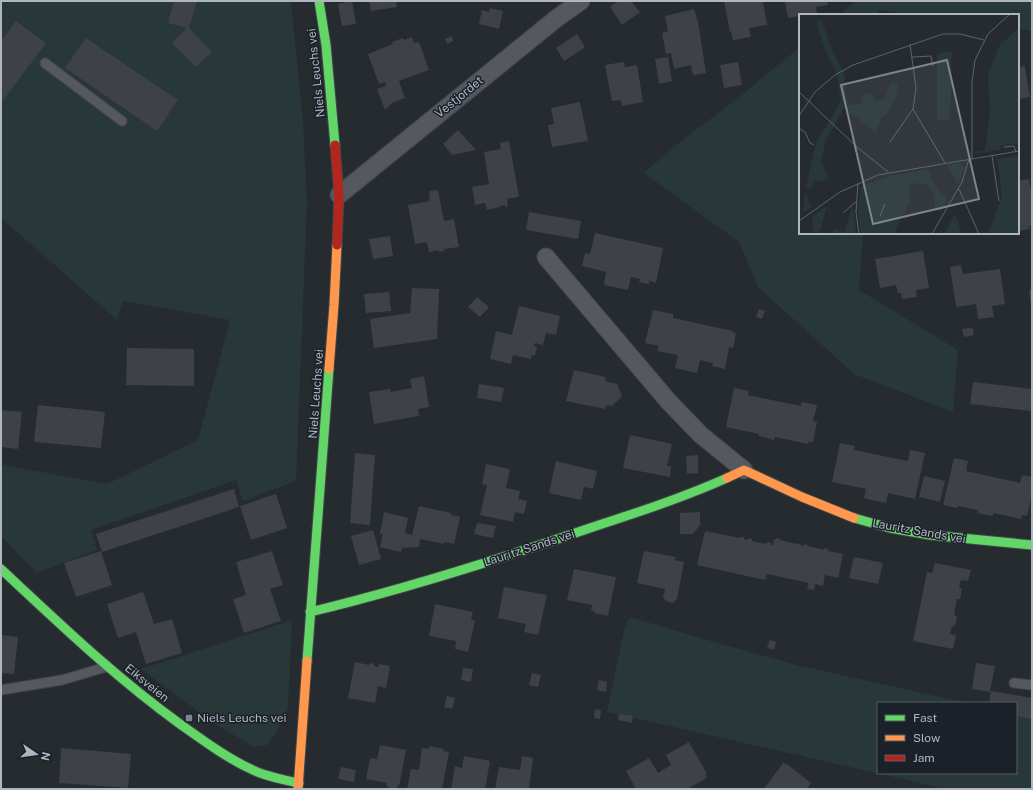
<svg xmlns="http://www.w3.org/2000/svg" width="1033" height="790" font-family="'Public Sans',sans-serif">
<rect width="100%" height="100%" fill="#262b30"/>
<path fill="#283738" d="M1,1H291L303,122L307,202L296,481L243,501L236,480L91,530L97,550L37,573L1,536V468L4,465L107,484L198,440L230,320L123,301L117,320L1,218Z
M856,1H1032V31L1018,29V15H915L879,10L878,15H839Z
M800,47V233H863L859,290L958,350L953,412L854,374L758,287L739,242L644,173L681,141L733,102Z
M630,617L707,640L797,665L967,703H878V773H1016V714L1032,718V789H947L607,712L625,626Z
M292,620L288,708L278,730L267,745L254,747L215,724L141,669Z"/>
<path fill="#3e4246" d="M174,1H197L189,28L212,52L196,67L172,43L187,28L168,23Z
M352,1L356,24L342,26L338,4Z
M369,1H396L397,7L371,11Z
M618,1H631L640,12L622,25L610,7Z
M724,1H763L767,25L749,28L751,37L733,40L731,31L730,32Z
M788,1H827L828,5L816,7L817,13L800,15V16L788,18L785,2Z
M490,8L503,11L499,29L479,24L482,10L489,12Z
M694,9L698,22L706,73L693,75L691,65L674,69L671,53L666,54L662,33L668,31L665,16Z
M16,21L46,43L1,103V41Z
M577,34L585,47L564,61L556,48Z
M452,36L453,41L447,44L445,39Z
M412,37L414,43L419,42L429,70L399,81L405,98L392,103L385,110L377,89L386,86L385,82L379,84L368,54L393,44L392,42L403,38L404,40Z
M86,38L178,100L157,131L65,68Z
M668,57L672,81L659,84L655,59Z
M624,62L625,67L637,65L643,102L622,106L621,100L612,101L605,65Z
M738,62L742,85L724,88L720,65Z
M1025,66L1030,97L1018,99V67Z
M580,102L588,141L552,147L548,125L554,124L551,108Z
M458,130L476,150L452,155L443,144Z
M509,141L519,197L507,199L508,206L505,207V205L499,206L500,207L487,210L485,203L475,205L472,187L489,184L484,152L501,149L500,143Z
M1029,179L1030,188L1032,187V225L1029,226L1030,229L1018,231V181Z
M438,190L444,221L454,219L459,247L444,249L445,251L439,252V250L429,252L427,242L415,244L408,205L430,201L429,191Z
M529,212L581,221L578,239L526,230Z
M595,233L663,248L656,283L649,281V284L639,282L640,279L631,277L628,290L604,285L606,272L582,266L585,253L590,254Z
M390,236L393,256L373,259L369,239Z
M923,251L929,288L916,290L917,297L902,299L901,293H898L896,285L880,288L875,259Z
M961,265L963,274L1000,269L1005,304L992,306L994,317L978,319L976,304L956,307L950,267Z
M412,288L439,289L437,339L374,348L370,319L410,313Z
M1029,290H1032V306H1031Z
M389,292L391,311L366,313L364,294Z
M477,297L489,307L480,317L468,307Z
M519,306L560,316L556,335L546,333L543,345L535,343L534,346L537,347L535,356L532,355L531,359L513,355L511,364L490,359L496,331L512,335Z
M759,309L765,311L762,319L756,317Z
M653,310L673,314V318L733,331L732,332L736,333L733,348L729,347L725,369L712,366L713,363L700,360L697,373L675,368L678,355L657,351L659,346L645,343Z
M973,328L974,335L964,337L962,329Z
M127,348L194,349V386L126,385Z
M574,370L606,377L605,381L617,384L622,396L612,406L606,405L605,409L566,401Z
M424,376L429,407L418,409L419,416L374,424L369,392L390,389L391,392L412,388L410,379Z
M973,382L1032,389V411L970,404Z
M479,384L504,388L501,402L477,398Z
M734,388L749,391L748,395L801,406L802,402L817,405L813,421L817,422L813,442L809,441L808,444L775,437L774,440L759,436V434L726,427Z
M38,405L105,412L101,448L34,442Z
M1,410L22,412L18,449L1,447Z
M630,435L672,444L667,466H671L670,477L623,468Z
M840,443L855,446L854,450L908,461L910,450L925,453L915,499L888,493L886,503L871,500L864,498L866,489L832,482Z
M355,453L375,455L370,525L350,523Z
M698,455V473L687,474L686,456Z
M954,458L968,461L966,471L1020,483L1022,475L1032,477V494L1027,516L1022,515L1021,519L993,513V516L977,513L978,510L958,506L957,508L943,505Z
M556,461L597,471L593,489L584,487L581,500L549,493Z
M486,464L510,469L506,488L520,491L518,499L527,501L524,514L515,512L513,522L480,515L487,485L482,484Z
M924,476L945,481L940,502L919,497Z
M234,489L239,507L102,552L96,534Z
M276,494L287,528L251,540L240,506Z
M419,506L451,513V515L460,517L454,544L445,542L444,544L420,539L419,547L402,548L401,552L380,547L383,534H380L384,512L408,518L405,533L412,535Z
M700,512V525L693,534H680V513Z
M477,523L496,526L493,538L474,534Z
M373,530L381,559L359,565L351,536Z
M705,531L740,538V537H744V539L747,540L748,538L752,539V541L767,544V542L772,543L771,545H773L774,539L776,540V538L781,539L780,540L796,544V543L804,546V544L808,545V546L824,550V548L829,549L828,551L843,554L838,578L825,575L823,586L815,584L814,590L807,589L809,583L767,574L765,580L697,565Z
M101,551L112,585L76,597L64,563Z
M272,551L283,585L270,589L281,621L244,633L233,599L246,595L236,562Z
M644,551L676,557L675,560L684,562L677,599L673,603L666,601L663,597L665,589L637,583Z
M854,557L883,563L878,584L849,578Z
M935,563L971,570L968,581L961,580L959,588H962L960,599H957L954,615L957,616L956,622L954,627L952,626L950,634L956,635L953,649L913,641L927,572L932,573Z
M574,569L616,577L608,616L594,613V611L591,610L592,605L567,600Z
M504,587L547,595L538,635L524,632L526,624L498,618Z
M143,592L154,624L172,619L182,653L146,664L136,632L118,638L107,604Z
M435,604L473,612L471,620L475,621L468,652L455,649L456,641L429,636Z
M1,635L18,637L14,674L1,673Z
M770,640L776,642L774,650L767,648Z
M355,662L369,665L370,663L374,664V666L378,667L379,664L390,666L386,688L378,686L375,703L348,698Z
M976,663L995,666L990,692L972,689Z
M463,668L473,669L471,682L461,680Z
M532,673L541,675L538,687L529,685Z
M599,680L607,682L606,692L597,690Z
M991,691L1032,698V719L1016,716V703H989Z
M447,696L455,698L452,709L444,707Z
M595,709L601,710L600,719L594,718Z
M619,714L633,716L632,723L618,720Z
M689,742L707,774L705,775L707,778L687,789H636L626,771L649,758L658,773L671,765L666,755Z
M380,745L406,750L399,786L398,785L397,789L387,787V783L366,779L370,758L377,759Z
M429,746L444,749L443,751L449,752L442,789H407L411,769L419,770L422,748L429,749Z
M61,748L131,754L128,788L59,783Z
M464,756L490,761L485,789H451L455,766L462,768Z
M522,756L533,758L529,789H495L499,767L520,770Z
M783,763L787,764L811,783L807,789H764Z
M341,767L356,770L354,782L338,779Z"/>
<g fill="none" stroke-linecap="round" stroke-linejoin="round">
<defs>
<path id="lane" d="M45,63L122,121
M1014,683L1032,685
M1,690L62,680L106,667"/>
<path id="street" d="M339,195L557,18L581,1
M546,257L669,402L701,435L744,470"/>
<path id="fast" d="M319,1L326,45L335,145
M854,518L890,528L930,535L1032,545
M1,569C59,623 116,678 180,724C204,741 228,759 255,771C269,777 284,780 299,783
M310,612C405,589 497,560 590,528C636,513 682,498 727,478
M307,661L329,369"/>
<path id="slow" d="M329,369L334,305L337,245
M727,478L744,470L802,497L854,518
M298,789L307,661"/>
<path id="jam" d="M335,145L339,195L337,245"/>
</defs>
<use href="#lane" stroke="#43474b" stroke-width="11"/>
<use href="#street" stroke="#43474b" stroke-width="19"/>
<use href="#fast" stroke="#43474b" stroke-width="11"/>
<use href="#slow" stroke="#43474b" stroke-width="11"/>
<use href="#jam" stroke="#43474b" stroke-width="11"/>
<use href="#lane" stroke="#55585e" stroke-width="9"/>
<use href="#street" stroke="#55585e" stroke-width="17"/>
<use href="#fast" stroke="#63d668" stroke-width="9"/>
<use href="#slow" stroke="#ff974d" stroke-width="9"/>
<use href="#jam" stroke="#b3261e" stroke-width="9"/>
</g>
<rect fill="#7f858e" stroke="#1a2129" stroke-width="1.5" x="185" y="714" width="8" height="8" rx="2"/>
<g text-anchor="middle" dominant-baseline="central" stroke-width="3" stroke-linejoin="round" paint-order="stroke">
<g font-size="12" fill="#afb6c1" stroke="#1a2129">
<text transform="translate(316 73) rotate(-96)">Niels Leuchs vei</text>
<text transform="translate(459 97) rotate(-39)">Vestjordet</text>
<text transform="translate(316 394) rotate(-86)">Niels Leuchs vei</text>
<text transform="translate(919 531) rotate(10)">Lauritz Sands vei</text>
<text transform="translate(529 548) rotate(-18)">Lauritz Sands vei</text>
<text transform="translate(147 683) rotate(39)">Eiksveien</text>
</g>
<g font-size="12" fill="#afb6c1" stroke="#1a2129" text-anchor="start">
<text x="197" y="718">Niels Leuchs vei</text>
</g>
</g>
<g transform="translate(799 14)">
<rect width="220" height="220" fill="#262b30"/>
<path d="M23,6L32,34L45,59L48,91L63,90V81L74,79L75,87L86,85L91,70L99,69L97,83L89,99L83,103L77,118L45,94L28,124L22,146L30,164L20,168L16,167L12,175L7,173L17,129L42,87L37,57L26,36L17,7ZM220,13V129L201,132V136L177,140L176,138L186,136L191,99L189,61L201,31ZM153,37L151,106H138V39ZM220,141V220H189L203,183L198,145ZM160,149L166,153L159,170L148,151ZM129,155L133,162L131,163L142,181L145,180L149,187L142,199L136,195L135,180L127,170L110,169V184H113L96,217L101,220H62L59,197L62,172L91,162ZM6,177L12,193L4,198ZM54,191L57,216L55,220H35V215L45,218ZM28,192L20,220H14L13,203ZM156,200L163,220H148L146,218Z" fill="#283738"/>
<path fill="none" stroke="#5d636a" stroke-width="1" d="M111,30L117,74L114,95L146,149M113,43L132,42L134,52M0,78L59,134L89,158M0,102L16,78L36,61L54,51L144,20H161L185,26M0,114L6,118L11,129L15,131M91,128L114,95M205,133L215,132L217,138M193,142L200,187M173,145V68L176,46L189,20L211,0M59,169L57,198L60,220M160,175L180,220M44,199L58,187M81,202L86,190M0,207L41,178L79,161L220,137M133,220L163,168L170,145"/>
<path fill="#7f858e" fill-opacity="0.15" stroke="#7f858e" stroke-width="2" d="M148,46L180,185L74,210L42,71Z"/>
<rect width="220" height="220" fill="none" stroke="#afb6c1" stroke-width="2"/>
</g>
<rect width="1033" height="790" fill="none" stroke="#afb6c1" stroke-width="4"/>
<rect x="877" y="702" width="140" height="72" fill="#1a2129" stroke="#565d66"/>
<rect x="885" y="715" width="20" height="6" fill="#63d668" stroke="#565d66"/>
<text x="913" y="722" font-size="12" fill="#afb6c1">Fast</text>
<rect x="885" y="735" width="20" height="6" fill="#ff974d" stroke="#565d66"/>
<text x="913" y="742" font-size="12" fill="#afb6c1">Slow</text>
<rect x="885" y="755" width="20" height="6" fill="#b3261e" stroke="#565d66"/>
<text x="913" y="762" font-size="12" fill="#afb6c1">Jam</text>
<g transform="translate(36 754) rotate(103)" stroke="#1a2129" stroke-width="3" paint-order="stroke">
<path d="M0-3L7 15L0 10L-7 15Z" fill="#afb6c1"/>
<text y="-6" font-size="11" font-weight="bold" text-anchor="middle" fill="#afb6c1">N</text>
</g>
</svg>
